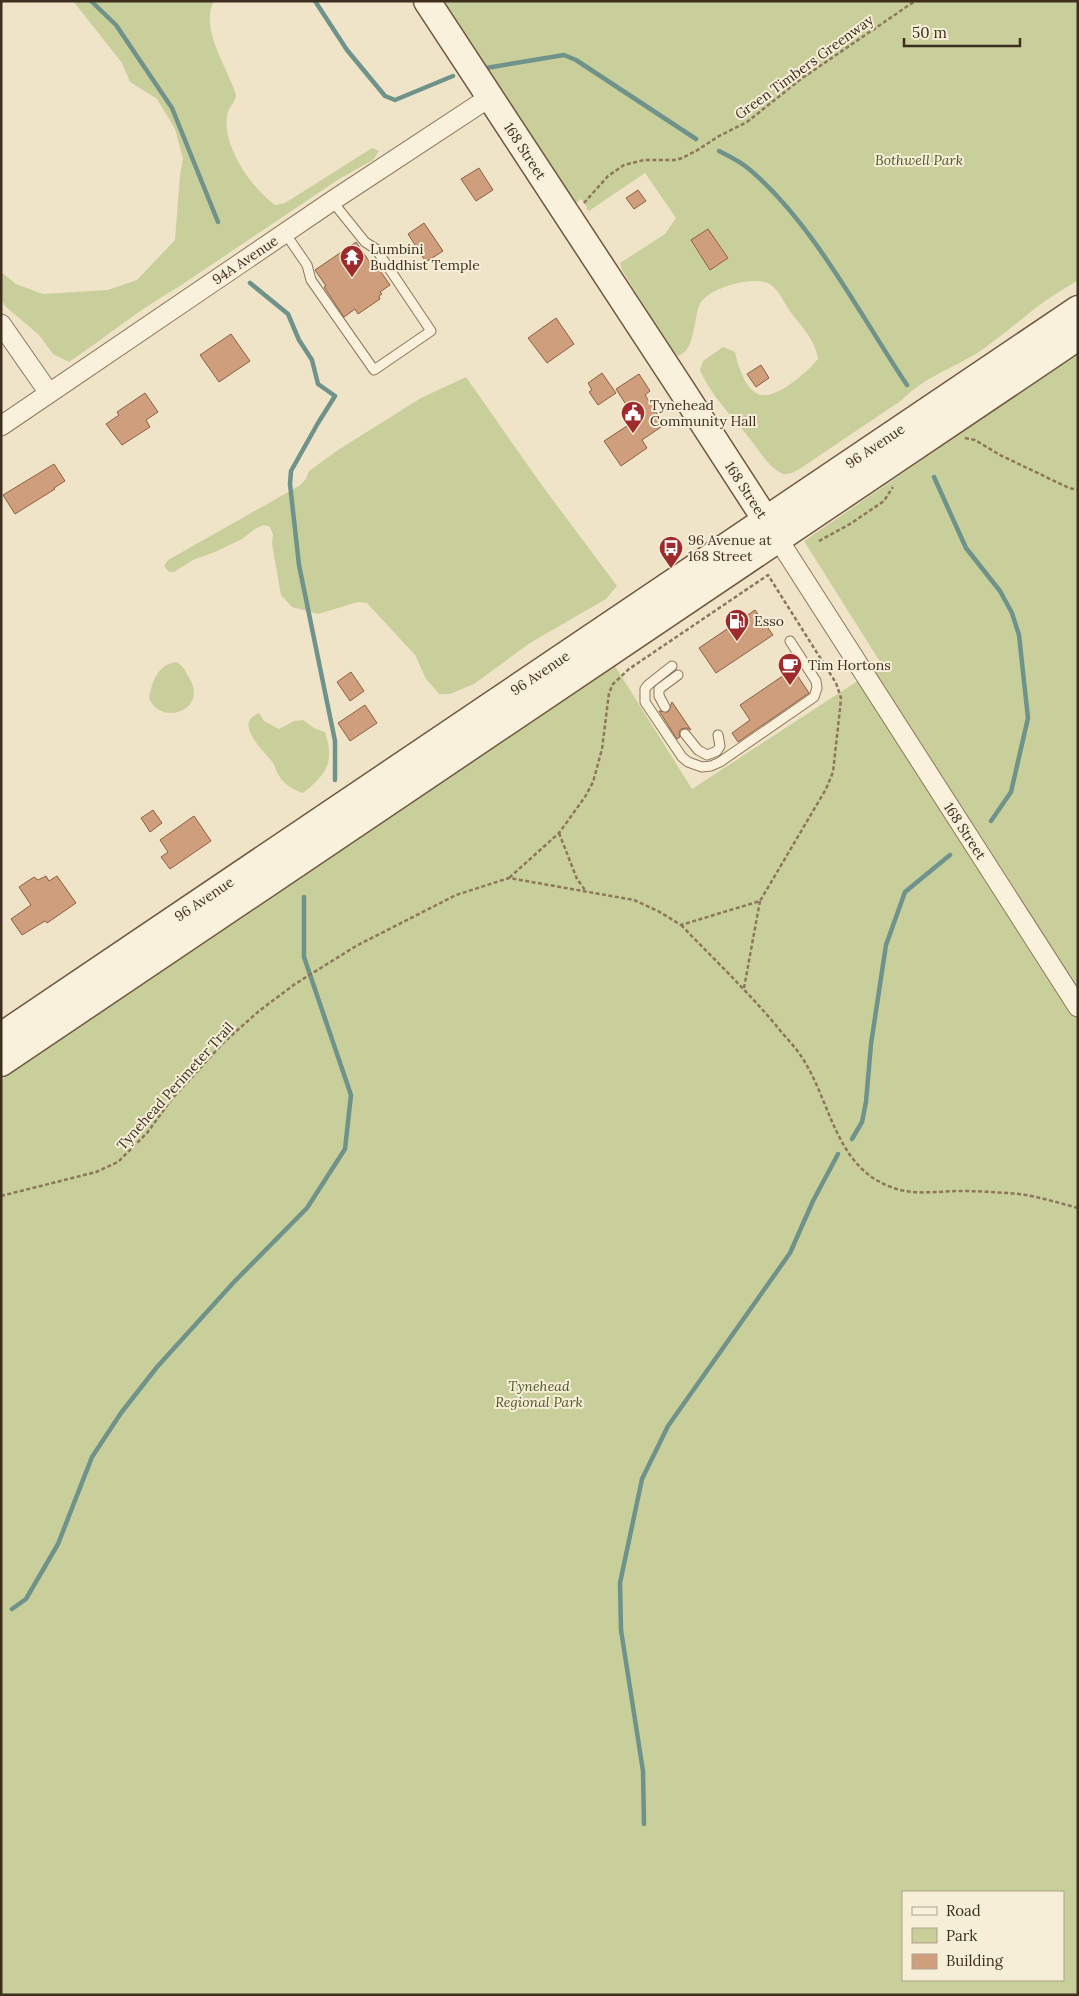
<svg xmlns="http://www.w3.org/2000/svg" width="1079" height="1996" font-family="Lora,serif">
<rect width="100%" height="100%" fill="#f0e4c8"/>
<path fill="#c9cf9b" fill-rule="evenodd" d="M73,1H214C199,28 228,68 236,95C235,103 230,105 228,112C219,142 252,189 275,205L285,203L372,148L379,151L373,160L339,179L180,286C141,308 106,337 69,362L53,354L39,335L6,307L1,299V272L16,284L43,294L108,290L137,280L175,240L180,175L183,158L175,129L157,99L130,82L122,63Z
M441,1H1078V280C1061,291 1042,302 1027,315C1011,328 996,340 979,352C953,368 923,378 902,400L798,470C794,472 789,475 783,474C772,471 760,452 753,443C735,419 712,398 700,370L703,361L723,347L735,352C738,365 744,386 756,393C773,404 808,371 818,359C815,339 800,325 789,310C784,302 779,291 771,285C757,274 711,287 701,302C693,314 697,350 678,356L671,349L622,270L620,263L665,234L676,218L645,173L589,211L586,209L587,207L581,199L573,205L513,113L505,94Z
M1078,353V1995H1V1080L615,666L692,789L882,665L804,541ZM903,1892H1063V1980H903Z
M466,377L541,484L617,586L606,599L530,643L474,684L450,694H439L426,679L415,655L367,603L358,602L318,614L292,607L281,595L272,544L273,535L270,527L264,525L255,529L242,539L215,552L193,560L174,572H169L164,566L168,560L299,486L306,479L309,471L338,450L421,398Z
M176,662C183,665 184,669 188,676C211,709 161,728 149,698C152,682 158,664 176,662Z
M259,713L264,721L279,729L294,721L303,720L314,728L325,732C335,762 327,774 303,793C293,790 283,784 278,774C276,771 275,766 273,763C265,751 232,724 259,713Z"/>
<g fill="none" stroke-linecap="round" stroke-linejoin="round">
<path stroke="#6f938a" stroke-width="4.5" d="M91,1L116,25L172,108L218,222
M315,1L347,50L385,96L395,100L453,76
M486,68L564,55L576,60L696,139
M719,151C729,156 740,161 749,169C813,223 860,315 907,385
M250,283L288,314L299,340L312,360L318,384L335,396L318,423L291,471L290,484L299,565L335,741V780
M934,477L966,548L1000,591L1012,613L1019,635L1028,718L1011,792L991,821
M852,1139L862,1122L866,1102L871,1044L886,945L905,892L950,855
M12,1609L26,1599L58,1544L92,1457L121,1413L157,1367L234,1282L307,1208L345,1149L351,1095L304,957V897
M644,1824L643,1771L621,1630L620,1583L642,1479L668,1426L790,1253L813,1201L838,1154"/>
</g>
<path fill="#cf9f7d" stroke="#8d5f41" d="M479,168L493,190L476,201L461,179Z
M638,190L646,201L634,209L626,198Z
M424,223L443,251L426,262L408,234Z
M708,229L728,258L710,270L691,240Z
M356,242L371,264L374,262L390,285L380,292L382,294L379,296L380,299L358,314L355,309L344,317L324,287L326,286L315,270Z
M556,318L574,344L547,363L528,338Z
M231,334L250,361L219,382L200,355Z
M761,365L769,378L756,387L747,374Z
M602,373L616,393L598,405L589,392L592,390L588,383Z
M639,374L650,391L645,395L661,420L658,422L661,427L642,440L647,448L621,466L604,441L636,420L616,389Z
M145,393L158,412L146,420L150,427L122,445L106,424L119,415L117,412Z
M54,464L65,481L54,488L55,489L15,514L3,495Z
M755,610L773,635L716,673L699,648Z
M793,669L809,693L738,742L732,733L750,720L740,705Z
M351,672L364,691L350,701L337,682Z
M672,702L691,730L687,728L681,729L679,732L680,737L677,739L659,711L668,712Z
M365,705L377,723L350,741L338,723Z
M153,810L162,823L150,832L141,818Z
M194,816L211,841L170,869L161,857L168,852L160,840Z
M46,876L49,881L57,876L76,903L47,923L45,921L22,935L11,919L31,905L19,887L34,877L38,880Z"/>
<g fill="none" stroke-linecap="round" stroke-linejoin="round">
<defs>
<path id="lane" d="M285,233L307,265L311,280L374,370L431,331L376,249L365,242L332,201
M672,666L648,685L645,689V702L682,757L688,762L702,767L711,766L720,762L814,697L817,688L816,681L790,641
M665,707L659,696V689L678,675
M685,734L698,750L707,755L717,751L720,746L718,735"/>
<path id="street" d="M1,324L49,393
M1,426L332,201L490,97
M778,539L1078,1007"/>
<path id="secondary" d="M427,1L678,384L775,534
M1,1036L1078,309
M1,1063L1078,337"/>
</defs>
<use href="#lane" stroke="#8d765c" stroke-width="11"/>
<use href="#street" stroke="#8d765c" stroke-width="21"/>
<use href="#secondary" stroke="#6f573f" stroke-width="29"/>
<path stroke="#8d765c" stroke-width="2.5" stroke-dasharray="4 2.5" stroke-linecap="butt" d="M584,203L608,176L624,165L644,160H676L682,158L696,151L719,136L747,122L801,79L915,1
M965,438L975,440L1000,455L1069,488L1078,490
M819,541L850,524L884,501L893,487
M559,833L577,879L585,890
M681,925C713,958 745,989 775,1024C783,1035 794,1045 801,1056C831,1100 834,1166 891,1187C913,1196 938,1191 962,1191C977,1191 992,1192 1007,1193C1031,1194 1055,1202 1078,1208
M744,988L760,901
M1,1196L96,1172L118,1162L147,1133L171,1100L223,1043L259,1011L295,984L356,946L456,895L509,878L634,900L658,911L681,925L760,901L826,789L833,772L840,709L841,698L836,683L768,575L629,669L613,684L609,693L602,749L593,782L585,797L559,833L509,878"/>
<use href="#lane" stroke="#faf1dc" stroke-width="9"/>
<use href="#street" stroke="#faf1dc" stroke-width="19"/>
<use href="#secondary" stroke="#faf1dc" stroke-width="26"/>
</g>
<defs>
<symbol id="temple-pin" viewBox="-11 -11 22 30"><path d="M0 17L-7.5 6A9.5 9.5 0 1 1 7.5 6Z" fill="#9e2a2b" stroke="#f7eed8"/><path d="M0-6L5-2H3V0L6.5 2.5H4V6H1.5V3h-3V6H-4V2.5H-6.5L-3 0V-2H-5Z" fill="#fff"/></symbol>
<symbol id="civic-pin" viewBox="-11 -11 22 30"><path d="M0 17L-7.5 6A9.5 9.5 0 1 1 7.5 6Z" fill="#9e2a2b" stroke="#f7eed8"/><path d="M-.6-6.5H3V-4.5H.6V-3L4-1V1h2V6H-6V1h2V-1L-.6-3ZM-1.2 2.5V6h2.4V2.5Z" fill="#fff"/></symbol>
<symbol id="bus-pin" viewBox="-11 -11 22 30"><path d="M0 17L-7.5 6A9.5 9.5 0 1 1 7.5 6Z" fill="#9e2a2b" stroke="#f7eed8"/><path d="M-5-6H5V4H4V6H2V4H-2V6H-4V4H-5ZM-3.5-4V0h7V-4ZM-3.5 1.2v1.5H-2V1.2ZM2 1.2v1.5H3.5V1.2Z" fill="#fff"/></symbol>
<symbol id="fuel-pin" viewBox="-11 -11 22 30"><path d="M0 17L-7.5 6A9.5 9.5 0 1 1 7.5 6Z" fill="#9e2a2b" stroke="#f7eed8"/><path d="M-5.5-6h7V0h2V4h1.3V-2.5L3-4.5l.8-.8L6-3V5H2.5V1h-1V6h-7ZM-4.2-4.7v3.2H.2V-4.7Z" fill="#fff"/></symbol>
<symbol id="cafe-pin" viewBox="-11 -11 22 30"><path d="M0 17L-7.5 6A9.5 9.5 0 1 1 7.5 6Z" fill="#9e2a2b" stroke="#f7eed8"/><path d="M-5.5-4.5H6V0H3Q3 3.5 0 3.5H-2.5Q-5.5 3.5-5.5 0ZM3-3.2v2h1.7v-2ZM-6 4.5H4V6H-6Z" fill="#fff"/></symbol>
</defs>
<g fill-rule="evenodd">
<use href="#temple-pin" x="338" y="243" width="28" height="38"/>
<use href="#civic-pin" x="619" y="399" width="28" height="38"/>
<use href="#bus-pin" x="657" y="534" width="28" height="38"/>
<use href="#fuel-pin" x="723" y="607" width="28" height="38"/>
<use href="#cafe-pin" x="776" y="651" width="28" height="38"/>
</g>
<g text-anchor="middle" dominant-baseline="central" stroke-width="4" stroke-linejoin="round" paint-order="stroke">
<g font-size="14" fill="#3d2e20" stroke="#f7eed8">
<text transform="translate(804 67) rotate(-36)">Green Timbers Greenway</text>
<text transform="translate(525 151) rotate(57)">168 Street</text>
<text transform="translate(245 260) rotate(-34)">94A Avenue</text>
<text transform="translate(875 446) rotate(-34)">96 Avenue</text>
<text transform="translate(746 490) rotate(57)">168 Street</text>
<text transform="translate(540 673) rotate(-34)">96 Avenue</text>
<text transform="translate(965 831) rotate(57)">168 Street</text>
<text transform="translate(204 899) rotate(-34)">96 Avenue</text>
<text transform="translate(175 1086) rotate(-48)">Tynehead Perimeter Trail</text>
</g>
<g font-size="14" font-style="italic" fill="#4d5a26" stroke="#f7eed8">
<text x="919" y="160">Bothwell Park</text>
<text x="539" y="1386">Tynehead<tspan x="539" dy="16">Regional Park</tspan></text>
</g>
<g font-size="14" fill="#3d2e20" stroke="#f7eed8" text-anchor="start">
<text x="370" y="249">Lumbini<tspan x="370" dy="16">Buddhist Temple</tspan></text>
<text x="650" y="405">Tynehead<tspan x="650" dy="16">Community Hall</tspan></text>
<text x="688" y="540">96 Avenue at<tspan x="688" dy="16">168 Street</tspan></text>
<text x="754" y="621">Esso</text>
<text x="808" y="665">Tim Hortons</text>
</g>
</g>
<rect width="1079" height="1996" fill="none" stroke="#3d2e20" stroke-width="5"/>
<rect x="902" y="1891" width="162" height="90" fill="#f7eed8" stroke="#ada18e"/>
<rect x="912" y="1907" width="25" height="8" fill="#faf1dc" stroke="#ada18e"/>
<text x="946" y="1916" font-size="15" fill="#3d2e20">Road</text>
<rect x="912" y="1928" width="25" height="15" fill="#c9cf9b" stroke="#ada18e"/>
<text x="946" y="1941" font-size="15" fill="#3d2e20">Park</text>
<rect x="912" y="1954" width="25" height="15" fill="#cf9f7d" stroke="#ada18e"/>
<text x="946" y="1966" font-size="15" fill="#3d2e20">Building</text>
<path d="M904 38v8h116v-8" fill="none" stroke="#3d2e20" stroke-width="2.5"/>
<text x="912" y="38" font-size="15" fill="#3d2e20" stroke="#f7eed8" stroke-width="4" paint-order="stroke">50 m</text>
</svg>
